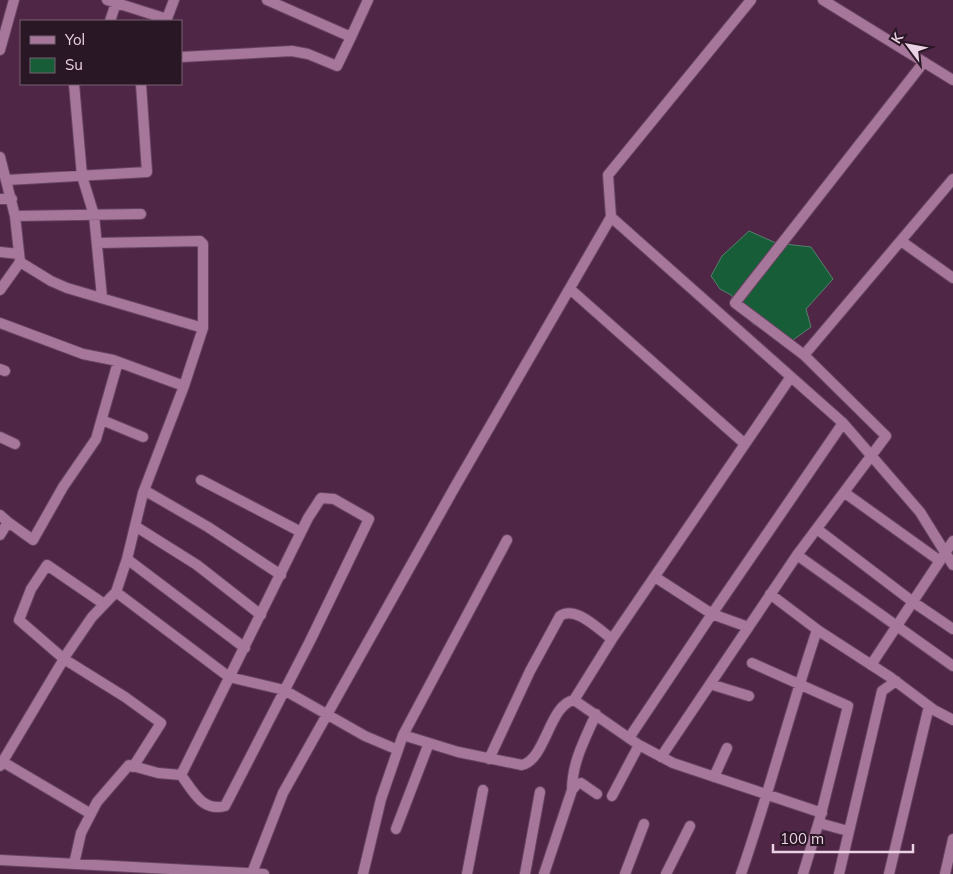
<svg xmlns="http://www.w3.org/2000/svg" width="953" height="874" font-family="Mulish,sans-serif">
<rect width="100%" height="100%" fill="#4f2646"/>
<path fill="#165d38" stroke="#56806c" d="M749,231L776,243L811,247L833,279L806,309L811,327L790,342L753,324L731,295L720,289L711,276L722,256Z"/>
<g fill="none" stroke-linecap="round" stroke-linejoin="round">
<defs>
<path id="street" d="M107,0L167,19
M267,0L351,37L368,0
M823,0L953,80
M110,21L116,3
M166,21L174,0
M0,50L14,0
M181,57L292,51L308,54L337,66L351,37
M74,84L82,176L94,215L102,297
M0,157L15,216L20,262L0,290
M7,180L147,172L141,84
M0,199H12
M15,216L141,214
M611,217L843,423L920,512L953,565
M901,241L953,278
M0,252L19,254
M20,262L51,281L67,288L203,328
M570,289L745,444
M0,323L83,354L113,360L184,386
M804,355L735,303L924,62
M0,369L5,371
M102,420L143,437
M0,437L15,444
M201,480L301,532
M144,490L208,527L281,575
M845,493L940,561
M0,515L8,522L0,535
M8,522L33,540L63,487L96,439L118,362
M135,526L197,565L261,615
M817,529L913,602L953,629
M797,555L953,666
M127,559L245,648
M655,577L712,614L843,423
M116,592L229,677L284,690L365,736L398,750
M770,594L819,631L890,677L934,710L953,720
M104,604L47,565L31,589L19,620L64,659L125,697L161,723L133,767
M752,663L848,706L820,818L803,874
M871,665L953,541
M710,684L749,696
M574,700L612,639L790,378
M403,735L458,752L522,765C546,759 549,705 574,700L639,745L673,763L822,813
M629,738L712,614L748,627
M661,757L797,555L886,436L804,355L953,179
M489,759L530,671L560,616C576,605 599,630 612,639
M3,762L91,814
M0,766L68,652L92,617L116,592L127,559L143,493L184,386L203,328V244L200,241L97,243
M714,777L727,748
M572,790C572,762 585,739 596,714
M612,796L639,745
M819,823L848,831
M396,829L429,743
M0,860L264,874
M74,864L81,833L97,802L129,765L158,773L181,775C193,791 202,812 225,806L310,641L369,519L334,499L321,498L308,518L181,775
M252,873L283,793L456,485L611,217L608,175L751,0
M363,874L381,799L403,735L507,540
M467,874L483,790
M525,874L540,792
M544,874L572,790L577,784L581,783L597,794
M625,874L644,824
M666,874L690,826
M741,874C769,793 790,711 817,630
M839,874L882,691L896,681
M889,874L929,706
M945,874L953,839"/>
</defs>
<use href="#street" stroke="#674460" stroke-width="12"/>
<use href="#street" stroke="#a6779a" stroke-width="10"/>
</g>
<rect x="20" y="20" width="162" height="65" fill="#2a1725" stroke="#776171"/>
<rect x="30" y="36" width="25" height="8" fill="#a6779a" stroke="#776171"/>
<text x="65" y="45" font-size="15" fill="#ebd1e4">Yol</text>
<rect x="30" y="58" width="25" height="15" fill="#165d38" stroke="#776171"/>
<text x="65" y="70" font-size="15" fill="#ebd1e4">Su</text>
<g transform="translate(908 45) rotate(302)" stroke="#2a1725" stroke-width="4" paint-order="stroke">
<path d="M0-4L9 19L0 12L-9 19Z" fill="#ebd1e4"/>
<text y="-8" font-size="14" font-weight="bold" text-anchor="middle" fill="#ebd1e4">K</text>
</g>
<path d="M773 844v8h140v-8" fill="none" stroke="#ebd1e4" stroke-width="2.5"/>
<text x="780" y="844" font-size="15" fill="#ebd1e4" stroke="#2a1725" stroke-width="4" paint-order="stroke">100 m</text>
</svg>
